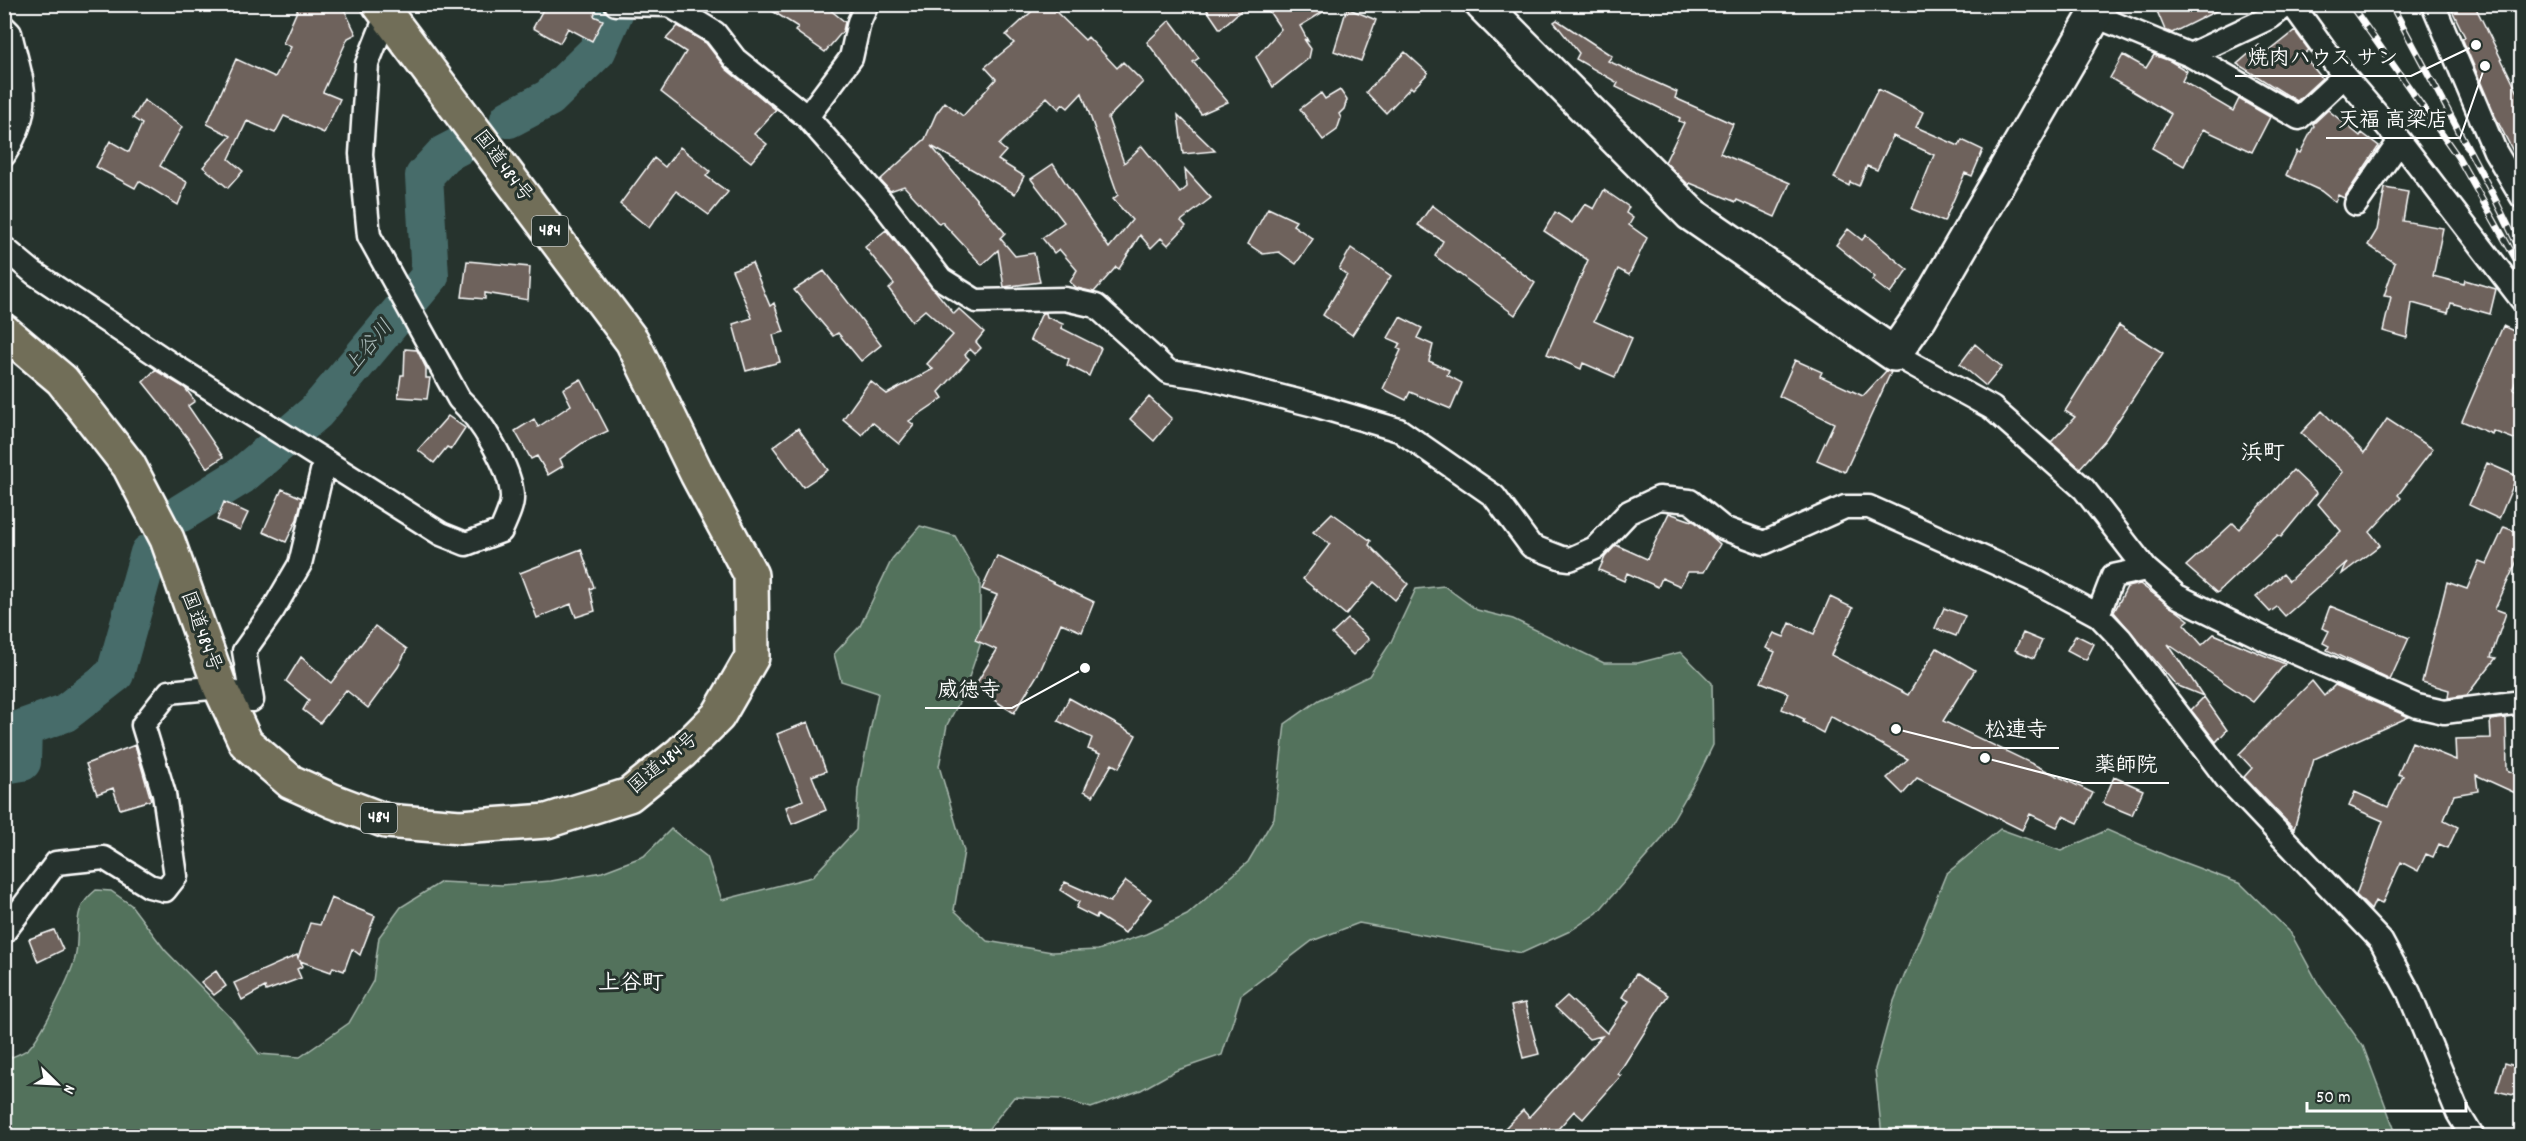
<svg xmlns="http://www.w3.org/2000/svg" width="2526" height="1141" font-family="Dekko,'Klee One',sans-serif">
<rect width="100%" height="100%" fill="#26332d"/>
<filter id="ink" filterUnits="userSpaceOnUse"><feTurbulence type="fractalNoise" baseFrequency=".0167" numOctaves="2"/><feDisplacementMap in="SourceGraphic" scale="12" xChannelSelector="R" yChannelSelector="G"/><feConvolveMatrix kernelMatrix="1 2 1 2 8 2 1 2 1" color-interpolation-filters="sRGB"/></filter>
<g filter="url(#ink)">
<path fill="#52725c" stroke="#a8b8ae" stroke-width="1.5" d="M920,526L955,536L980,581V645L963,695L947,725L939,766L964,851L954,910L987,941L1052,952L1098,950L1146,934L1187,915L1248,862L1274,818L1285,724L1319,700L1369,676L1391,642L1416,589L1444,586L1477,610L1513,619L1604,663H1638L1681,652L1712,683L1713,745L1699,774L1661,840L1597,913L1570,931L1522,953L1359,923L1312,941L1241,995L1222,1055L1175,1071L1141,1090L1091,1108L1061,1099L1014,1097L983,1136H5L4,1060C12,1057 24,1053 29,1048C42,1034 74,971 76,953C80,925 71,910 96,890L111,891L131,905L165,950L231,1018L259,1054L300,1057L349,1023L373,981L379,937L401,907L441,882L502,885L551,881L602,872L644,856L671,829L707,857L722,900L812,877L856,830L858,789L878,693L841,681L834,654L860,626L892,559Z
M2000,829L2061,851L2107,830L2169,857L2241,884L2290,932L2319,985L2363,1046L2397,1136H1882L1875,1069L1894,1001L1946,874Z"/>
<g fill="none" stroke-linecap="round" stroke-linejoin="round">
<path stroke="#476c6b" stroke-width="38" d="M509,119L549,98L597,51L618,4
M181,513L241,476L316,412L430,276L424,176L444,154L469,141
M4,765L22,762L23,728L65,713L115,674L149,553"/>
</g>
<path fill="#6e625c" stroke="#fff" stroke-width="1.5" d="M300,4H330L345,11L356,34L348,38L323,92L340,99L324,133L284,116L275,133L247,121L229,159L243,171L228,188L203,167L231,136L207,124L236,59L275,77L291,47L283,43Z
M546,4H598L594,16L603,20L592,41L568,28L560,43L533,28Z
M761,4H823L845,22L843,31L825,52L795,31L798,27Z
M1040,4H1048L1085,40L1088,37L1117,68L1123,62L1143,82L1108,118L1124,163L1142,146L1180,193L1187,187L1185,169L1211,198L1181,221L1186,226L1168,245L1161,238L1151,248L1140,235L1119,269L1116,267L1094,292L1077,288L1070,282L1077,270L1059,249L1054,253L1042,238L1064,222L1031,179L1053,164L1109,248L1132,220L1113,199L1118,195L1082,93L1068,108L1063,104L1059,109L1047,97L999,145L1006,151L998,160L1024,176L1015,194L931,146L1005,233L1000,238L1015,256L1034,253L1040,282L1004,287L998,250L982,265L942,222L939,224L904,186L890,191L880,180L925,139L936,114L945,102L963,116L996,79L985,67L1014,43L1006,35Z
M1203,4H1248L1220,29Z
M1264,4H1336L1300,26L1308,41L1304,39L1311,49L1309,58L1273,87L1256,57L1281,29Z
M2154,4H2230L2172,33L2165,30Z
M2449,4H2474L2522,101V169L2495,116L2462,38L2465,37Z
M1347,8L1376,20L1361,61L1334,51Z
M1170,20L1199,58L1193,62L1228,102L1201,114L1147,42Z
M1557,20L1612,56L1608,61L1677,92L1675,98L1733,124L1720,153L1790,183L1775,217L1737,200L1736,202L1690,183L1689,185L1665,162L1684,123L1679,121L1680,118L1616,87L1618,83L1576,59L1579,53L1554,22Z
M678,26L706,43L726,69L776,110L754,134L767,144L751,162L661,92L686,52L666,39Z
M2295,31L2309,50L2303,55L2322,78L2297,101L2237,64L2259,45L2266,54Z
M1405,52L1428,73L1413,89L1411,87L1386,113L1366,92Z
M2123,55L2146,68L2154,55L2170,61L2187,71L2182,81L2233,111L2239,99L2270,117L2252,152L2203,129L2184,166L2152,148L2171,114L2110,78Z
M1878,89L1923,112L1916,127L1959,146L1962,140L1983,150L1972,176L1965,173L1944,222L1912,209L1934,155L1893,136L1877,170L1867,166L1859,186L1850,182L1849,186L1834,178Z
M1340,90L1347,100L1344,109L1339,114L1341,118L1337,130L1323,140L1300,109L1321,93L1325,99Z
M144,100L182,127L160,166L187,182L178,205L139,181L135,188L96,167L110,141L129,152L142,124L133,118Z
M2328,110L2360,136L2362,133L2379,146L2344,198L2338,195L2335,202L2321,191L2286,175L2297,151L2300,153L2314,126L2313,124Z
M1178,115L1215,151L1183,154Z
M680,147L710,171L706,176L728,192L709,215L676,191L649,228L620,204L654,158L665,167Z
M2385,188L2408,192L2403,221L2443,228L2433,276L2464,284L2465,280L2496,289L2490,314L2451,303L2448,313L2412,303L2407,338L2383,331L2391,297L2384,296L2395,263L2368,245L2377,230Z
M1604,190L1629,207L1626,213L1633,218L1629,225L1647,238L1629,275L1618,269L1594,321L1632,338L1615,377L1583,363L1581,369L1547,354L1588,260L1544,231L1555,212L1572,223L1585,204L1594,209Z
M1432,205L1535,283L1515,315L1435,256L1443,241L1418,225Z
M1268,208L1296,221L1293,225L1313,239L1296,264L1279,252L1263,254L1248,244Z
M1848,229L1862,240L1866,235L1908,270L1890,294L1872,280L1875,277L1836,245Z
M886,230L954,314L959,309L984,332L976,342L981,348L975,354L970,349L965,355L969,359L939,392L943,398L909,421L914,425L899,444L872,422L862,435L843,419L870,381L887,394L933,369L927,364L953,335L925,310L912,321L889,289L894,284L865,247Z
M1351,248L1391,276L1352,335L1323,315L1347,275L1339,269Z
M467,261L530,267L528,300L485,293V299L462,297Z
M752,263L770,306L774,303L784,332L773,335L780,362L746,371L733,324L752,318L732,270Z
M824,271L881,345L861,361L838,333L833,336L794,290Z
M1042,313H1046L1047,317L1063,324L1061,328L1101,348L1089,376L1067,365L1069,359L1030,340Z
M1400,317L1422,328L1417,338L1433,345L1429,361L1449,370L1447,375L1462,383L1451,409L1410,392L1406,400L1383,389L1401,350L1397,348L1400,343L1388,338Z
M2119,325L2163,353L2105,440L2080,468L2051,442L2075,417L2065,411Z
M2503,326L2522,335V365L2513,389L2522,392V442L2493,431L2492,434L2462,421Z
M1975,344L2002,367L1986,386L1960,364Z
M405,349L417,350L426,368V378H430L427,399L398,397L401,375H404Z
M1795,360L1822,372L1820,376L1863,396L1886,371L1891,372L1845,472L1817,460L1834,423L1779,396Z
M155,370L185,388L195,401L188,406L223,457L207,468L187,437L143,382Z
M581,379L608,431L584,442L560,459L563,466L548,475L537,456L531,459L515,431L534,419L538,427L571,405L563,389Z
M1149,397L1172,419L1154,441L1130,419Z
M2322,411L2364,453L2387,419L2433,449L2398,495L2401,498L2370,532L2380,545L2342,574L2347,562L2285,616L2277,607L2270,612L2256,597L2283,574L2289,581L2341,531L2318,504L2343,472L2301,433Z
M448,416L465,428L451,449L447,447L434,463L418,450Z
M798,428L828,470L803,487L773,447Z
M2487,463L2517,476L2499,519L2469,505Z
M2293,470L2317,493L2281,537L2278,535L2217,593L2186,566L2233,523L2239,529Z
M282,489L302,498L297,519L286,542L263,532Z
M224,502L248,513L240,530L217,520Z
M1332,513L1371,541L1369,545L1408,584L1395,600L1374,582L1346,615L1303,579L1330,544L1313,532Z
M1669,513L1695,522L1720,544L1704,572H1688L1680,586L1662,578L1658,587L1627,573L1624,581L1599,570L1605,557L1616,545L1647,559Z
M2504,527L2522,534V550L2495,609L2506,613L2491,657L2496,658L2467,695L2448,698L2449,690L2422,682L2447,582L2467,589L2479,561L2487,564Z
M581,549L594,587L590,589L595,611L576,617L571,604L537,618L520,573Z
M997,556L1094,602L1082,632L1061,623L1041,669L1014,713L974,687L997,650L975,640L997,595L982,589Z
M2140,584L2189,620L2184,624L2202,645L2214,634L2285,664L2253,702L2168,644L2203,696L2176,685L2114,612L2127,587Z
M1830,597L1853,608L1831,655L1908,695L1937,648L1975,670L1943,721L2093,793L2078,823L2063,816L2057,827L2030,814L2022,830L1917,778L1903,794L1887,778L1908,759L1830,716L1823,733L1803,722L1804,719L1782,709L1788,693L1761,682L1775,652L1766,648L1774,633L1784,637L1790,623L1814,634Z
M2330,606L2409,638L2390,680L2327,650L2329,646L2323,643L2329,631L2322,628Z
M1944,608L1965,616L1956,636L1935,628Z
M1348,619L1369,639L1353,655L1332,634Z
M375,626L407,649L398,667L368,708L346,690L320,723L303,710L309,700L286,681L301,657L331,683Z
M2023,633L2042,641L2034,658L2015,650Z
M2076,635L2094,644L2086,660L2067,650Z
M2312,681L2324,696L2335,685L2409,717L2314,759L2294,829L2244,777L2252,768L2239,754Z
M2204,697L2227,730L2216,742L2191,710Z
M1069,698L1136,735L1119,768L1112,764L1093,796L1084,791L1100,754L1088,749L1092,738L1058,721Z
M2506,718L2507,770L2522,777V796L2476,775L2478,791L2454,795L2444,820L2458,827L2448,848L2439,844L2433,857L2426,854L2418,871L2401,862L2382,904L2375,901L2371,910L2356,895L2383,821L2349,806L2355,792L2388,807L2403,776L2398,774L2412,742L2456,760L2455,739L2491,738L2490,720Z
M808,722L826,771L812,776L826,810L792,824L786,807L803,800L777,734Z
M135,745L151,800L120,809L113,788L97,794L86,764Z
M2114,777L2143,790L2132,815L2103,803Z
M1126,881L1151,899L1125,933L1097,915L1096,918L1076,908L1079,902L1060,890L1065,882L1110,902Z
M331,898L375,916L360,955L352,949L344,971L333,967L331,972L300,961L303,966L297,969L301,978L266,991L265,987L242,1000L234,983L297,955L298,958L310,923L320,925Z
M54,930L63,950L38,962L29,939Z
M216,971L226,986L214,995L201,982Z
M1636,974L1668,995L1618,1074L1621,1076L1583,1119L1574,1111L1551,1137H1496L1523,1110L1529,1117L1602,1036L1589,1039L1555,1007L1567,996L1607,1033L1629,1001L1622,997Z
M1525,1003L1539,1054L1523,1058L1511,1006Z
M2505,1063L2522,1068V1097L2496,1091Z"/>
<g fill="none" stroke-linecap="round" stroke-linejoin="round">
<defs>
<path id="street" d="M616,4L669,5L715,33L735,59L807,117L881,201L941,279L976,301L1065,299L1096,306L1169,372L1203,377L1314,405L1399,430L1494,496L1531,546L1562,558L1570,559L1595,548L1629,512L1659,498L1690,501L1723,528L1764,543L1845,507H1869L2031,579L2098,615L2113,576L2146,569
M2090,4L2110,22L2190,55L2299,118L2344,76
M2292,4L2344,76L2400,141L2356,204
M2433,4L2495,151L2522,197
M4,27L10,33C22,85 35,105 4,155
M2190,55L2271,17L2288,4
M807,117L851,58L859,22L867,4
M2400,141L2522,300
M4,248L34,273L168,362L441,534L466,544L501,531C505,521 513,506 512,496C511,468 480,418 459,399L369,236L361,154L367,64L387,14
M1894,354L1992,408L2084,489L2146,569L2177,596L2269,641L2417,706L2444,712L2522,702
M2098,615L2120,638L2227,779L2381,941L2409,993L2458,1113L2472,1136
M4,932L56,863L104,858L149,886L165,890L176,876L164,794L143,725L169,692L220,687L252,700L244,651L273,610L300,564L324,463"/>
<path id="secondary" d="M1482,4L1691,214L1894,354L1920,317L2097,12"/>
<path id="highway" d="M4,331L62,380L129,466L167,539L220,687L246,743L291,782L333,801L386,821L460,827L547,821L629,795L681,753L718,716L752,657L751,575L697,474L632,341L379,4"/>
</defs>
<use href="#street" stroke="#fff" stroke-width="27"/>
<use href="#secondary" stroke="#fff" stroke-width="38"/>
<use href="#highway" stroke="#fff" stroke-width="38"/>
<use href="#street" stroke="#26332d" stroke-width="22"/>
<use href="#secondary" stroke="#26332d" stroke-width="33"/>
<use href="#highway" stroke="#716e59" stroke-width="33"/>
<defs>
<path id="rail" d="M2350,4L2458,157L2522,270
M2391,4L2492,193L2522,254"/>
</defs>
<use href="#rail" stroke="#fff" stroke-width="7"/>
<use href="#rail" stroke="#26332d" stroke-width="4.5" stroke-dasharray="14" stroke-linecap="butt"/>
</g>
</g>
<g text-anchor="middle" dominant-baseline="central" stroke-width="6" stroke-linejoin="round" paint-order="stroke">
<g fill="#26332d" stroke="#bec2c0" stroke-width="1.5">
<rect x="532" y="216" width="36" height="30" rx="4.5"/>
<rect x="361" y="803" width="36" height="30" rx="4.5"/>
</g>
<g font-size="18" font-weight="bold" fill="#fff">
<text x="550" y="231">484</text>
<text x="379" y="818">484</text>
</g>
<g font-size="20" fill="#fff" stroke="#26332d">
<text transform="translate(502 167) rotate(53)">国道484号</text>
<text transform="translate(200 632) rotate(70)">国道484号</text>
<text transform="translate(664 764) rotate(-40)">国道484号</text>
</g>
<g font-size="21" font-style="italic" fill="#acbdbc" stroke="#26332d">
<text transform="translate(370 348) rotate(-50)">上谷川</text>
</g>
<g font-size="22" font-weight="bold" fill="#fff" stroke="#26332d">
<text x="2263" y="454">浜町</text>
<text x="631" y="984">上谷町</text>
</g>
</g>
<path fill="none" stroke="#fff" stroke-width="2" d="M2476 45L2411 76H2235M2485 66L2460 138H2326M1085 668L1012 708H925M1896 729L1972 748H2059M1985 758L2082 783H2169"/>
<g fill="#fff" stroke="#26332d" stroke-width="2">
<circle cx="2476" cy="45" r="6"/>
<circle cx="2485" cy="66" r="6"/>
<circle cx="1085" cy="668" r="6"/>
<circle cx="1896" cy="729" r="6"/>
<circle cx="1985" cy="758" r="6"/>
</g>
<g font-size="21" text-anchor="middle" font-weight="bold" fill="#fff" stroke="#26332d" stroke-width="6" stroke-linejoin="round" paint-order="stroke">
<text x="2323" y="64">焼肉ハウス サン</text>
<text x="2393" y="126">天福 高梁店</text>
<text x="969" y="696">威徳寺</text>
<text x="2016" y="736">松連寺</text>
<text x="2126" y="771">薬師院</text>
</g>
<rect width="2526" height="1141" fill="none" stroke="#26332d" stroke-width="24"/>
<rect x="12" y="12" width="2502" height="1117" fill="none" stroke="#fff" stroke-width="2" filter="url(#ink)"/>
<g transform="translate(57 1084) rotate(114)" stroke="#26332d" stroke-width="4.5" paint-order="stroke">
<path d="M0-4.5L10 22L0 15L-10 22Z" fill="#ffffff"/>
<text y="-9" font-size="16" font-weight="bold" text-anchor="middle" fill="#ffffff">N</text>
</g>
<path d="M2307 1102v9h159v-9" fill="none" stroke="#ffffff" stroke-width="3"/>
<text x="2316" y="1102" font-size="18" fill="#ffffff" stroke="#26332d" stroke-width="4.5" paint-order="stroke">50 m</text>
</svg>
